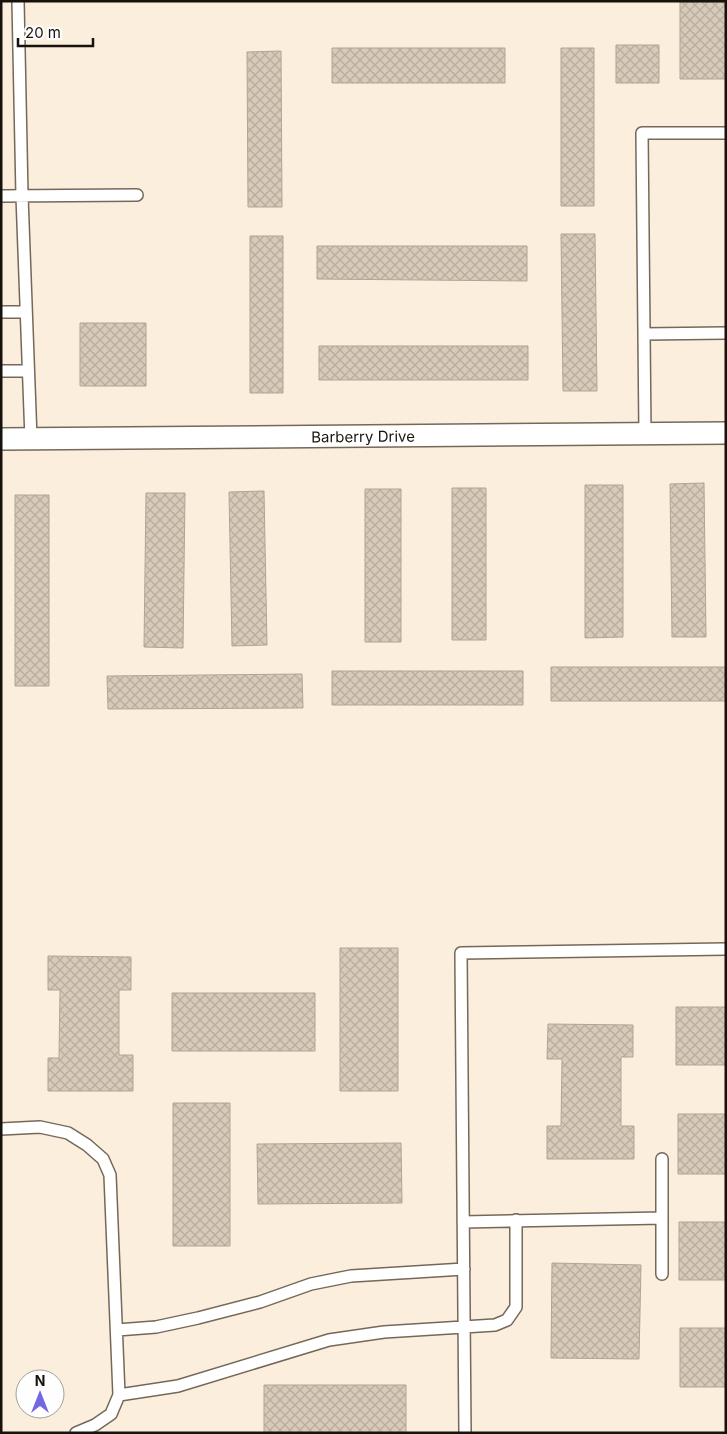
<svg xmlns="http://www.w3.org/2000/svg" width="727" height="1434" font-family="Inter,sans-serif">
<defs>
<pattern id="building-cross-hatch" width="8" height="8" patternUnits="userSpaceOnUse" patternTransform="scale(1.25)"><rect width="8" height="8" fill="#d8cab9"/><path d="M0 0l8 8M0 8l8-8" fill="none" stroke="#b9ac9e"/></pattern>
</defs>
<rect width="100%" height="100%" fill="#fceedc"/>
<path fill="url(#building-cross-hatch)" stroke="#b1a493" d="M680,2H726V79H680Z
M616,45H659V83H616Z
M332,48H505V83H332Z
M561,48H594V206H561Z
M281,51L282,207H248L247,52Z
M561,234H595L597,391H563Z
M250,236H283V393H250Z
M317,246H527V281L317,279Z
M80,323H146V386H80Z
M319,346H528V380H319Z
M704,483L706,637H672L670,484Z
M585,485H623V637L585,638Z
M452,488H486V640H452Z
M365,489H401V642H365Z
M264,491L267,645L232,646L229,492Z
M146,493H185L183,648L144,647Z
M15,495H49V686H15Z
M551,667H726V701H551Z
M332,671H523V705H332Z
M302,674L303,708L108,709L107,676Z
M340,948H398V1091H340Z
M48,956L131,957V990H119V1055H133V1091H48V1058H59L60,990H48Z
M172,993H315V1051H172Z
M676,1007H726V1065H676Z
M548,1024L633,1025V1057H621V1126H634V1159H547V1126H561L562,1059H547Z
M173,1103H230V1246H173Z
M678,1114H726V1174H678Z
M401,1143L402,1203L258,1204L257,1144Z
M679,1222H726V1280H679Z
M552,1263L641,1265L639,1359L551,1358Z
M680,1328H726V1387H680Z
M264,1385H406V1433H264Z"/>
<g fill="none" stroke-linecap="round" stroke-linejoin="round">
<defs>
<path id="lane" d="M18,1L22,196L31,439
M1,196L137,195
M1,312H26
M644,334L726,333
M1,371H28
M645,434L642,133H726
M1,1129L40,1127L68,1133L87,1145L103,1159L110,1175L119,1395L111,1414L95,1425L76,1433
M662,1159V1274
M463,1222L662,1218
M117,1330L156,1327L198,1318L260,1302L311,1284L351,1276L464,1269
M119,1395L178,1386L329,1340L384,1332L495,1325L507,1320L516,1307V1220
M465,1433L461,953L726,949"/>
<g id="street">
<path id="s1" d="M1,439L726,433"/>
</g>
</defs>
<use href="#lane" stroke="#756859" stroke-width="14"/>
<use href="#street" stroke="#756859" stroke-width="24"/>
<use href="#lane" stroke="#fff" stroke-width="11"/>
<use href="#street" stroke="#fff" stroke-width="21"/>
</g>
<g text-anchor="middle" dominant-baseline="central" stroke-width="4" stroke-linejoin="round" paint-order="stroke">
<g font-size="15" fill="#17120c" stroke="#fefefe">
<text stroke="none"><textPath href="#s1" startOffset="362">Barberry Drive</textPath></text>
</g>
</g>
<rect width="727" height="1434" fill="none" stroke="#17120c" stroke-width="5"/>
<g transform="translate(40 1394)"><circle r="24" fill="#fefefe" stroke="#a2a09d"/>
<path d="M0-4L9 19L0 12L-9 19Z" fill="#7467e2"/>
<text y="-8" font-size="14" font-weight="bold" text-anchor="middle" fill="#17120c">N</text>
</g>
<path d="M18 38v8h75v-8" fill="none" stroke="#17120c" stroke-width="2.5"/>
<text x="25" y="38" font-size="15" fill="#17120c" stroke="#fefefe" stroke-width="4" paint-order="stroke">20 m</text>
</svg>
